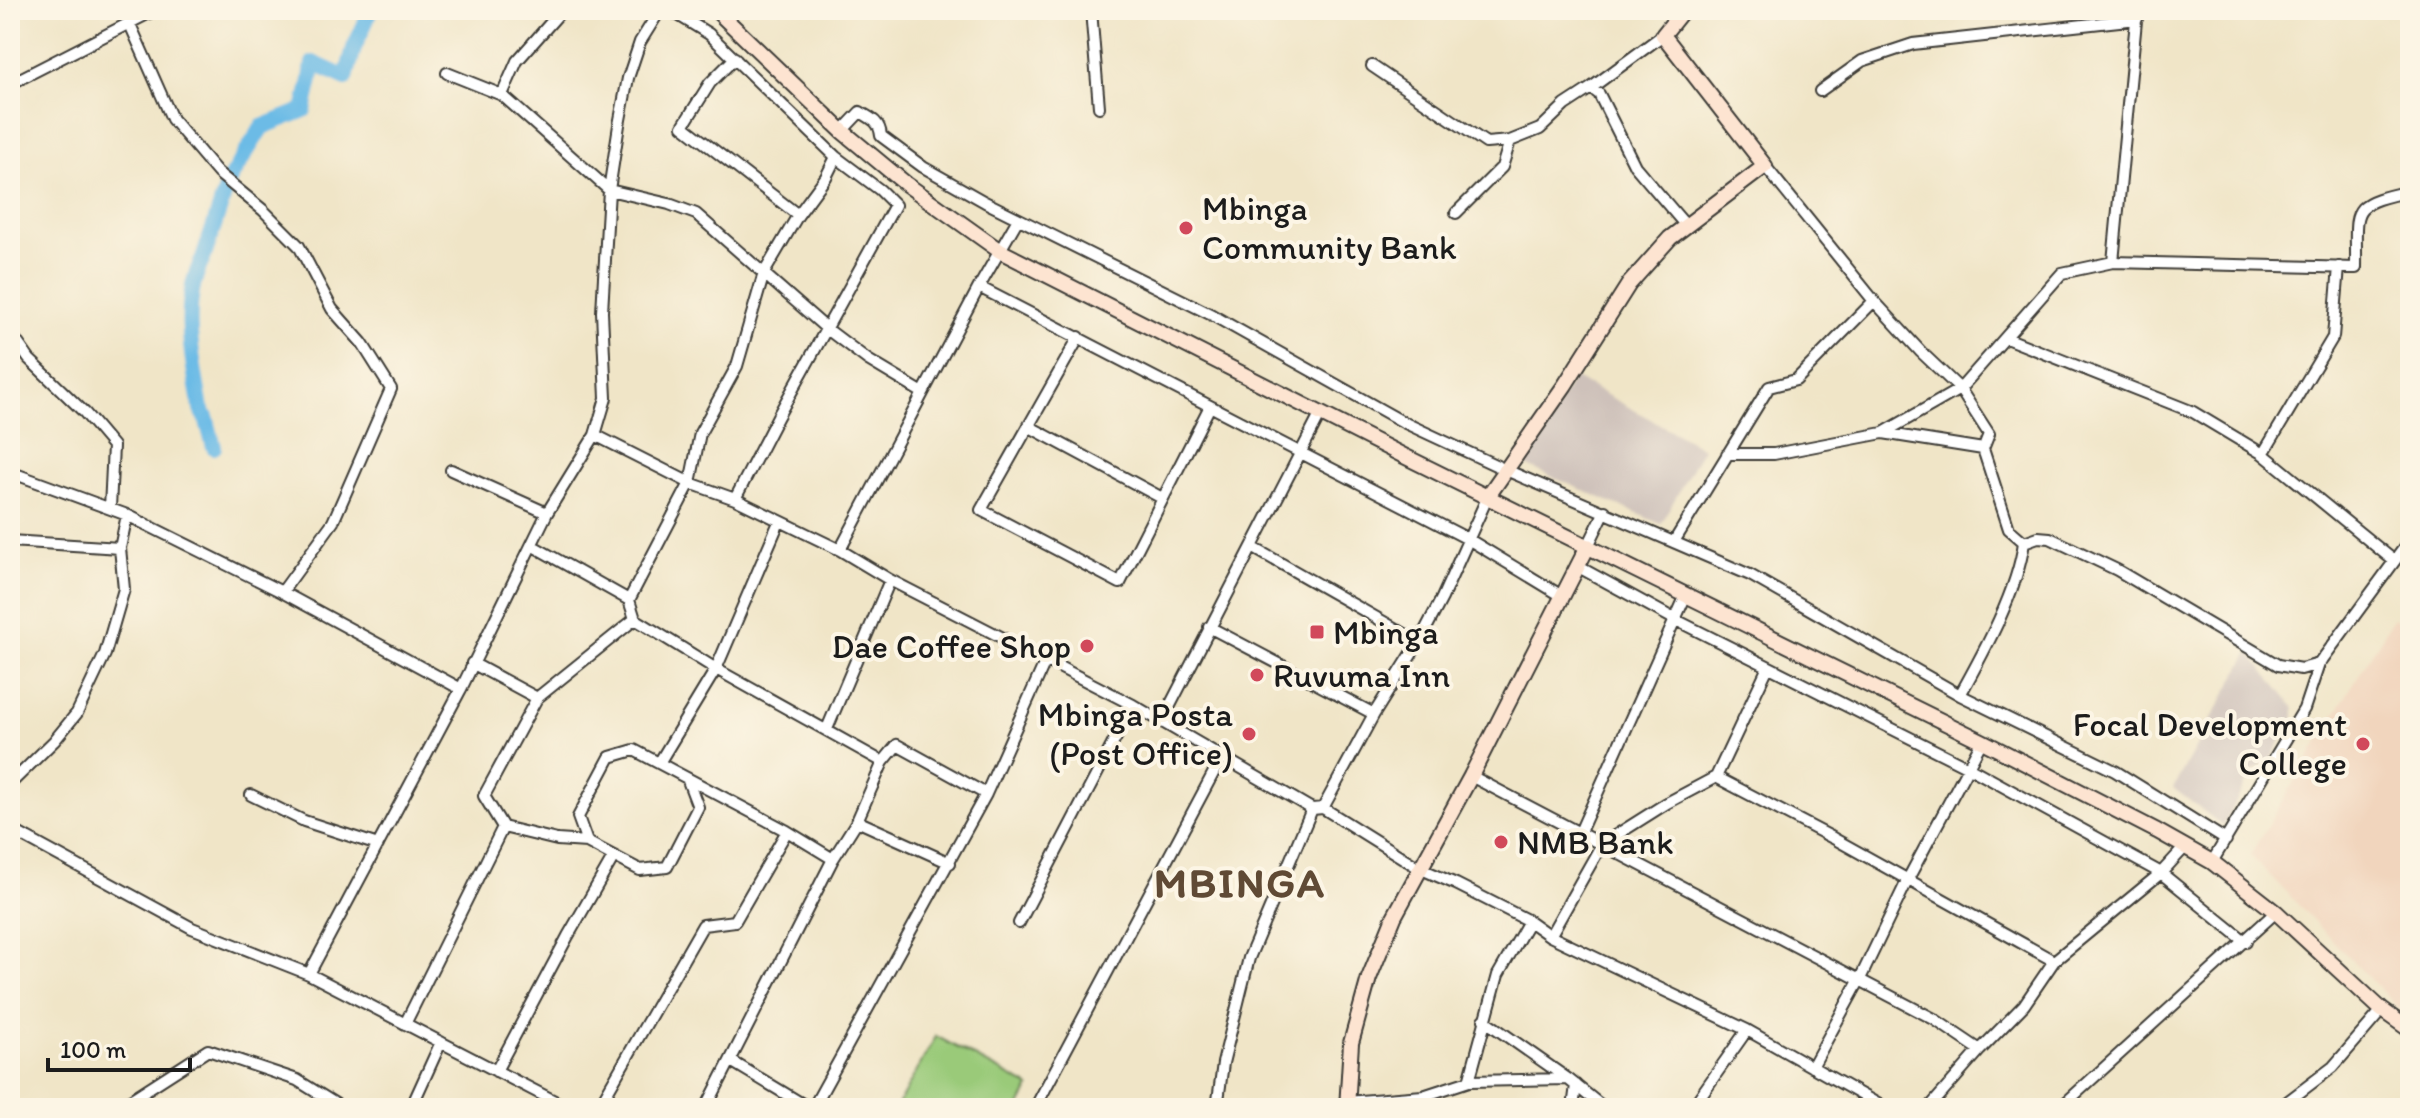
<svg xmlns="http://www.w3.org/2000/svg" width="2420" height="1118" font-family="Itim,sans-serif">
<rect width="100%" height="100%" fill="#fcf5e5"/>
<filter id="ink" filterUnits="userSpaceOnUse"><feTurbulence type="fractalNoise" baseFrequency=".0125" numOctaves="2"/><feDisplacementMap in="SourceGraphic" scale="16" xChannelSelector="R" yChannelSelector="G"/><feConvolveMatrix kernelMatrix="1 2 1 2 8 2 1 2 1" color-interpolation-filters="sRGB"/></filter>
<filter id="wash" filterUnits="userSpaceOnUse"><feTurbulence type="fractalNoise" baseFrequency=".006" numOctaves="4" result="noise"/><feDisplacementMap in="SourceGraphic" scale="32" xChannelSelector="R" yChannelSelector="G"/><feGaussianBlur stdDeviation="1.8" result="paint"/><feColorMatrix in="noise" values="0 0 0 0 0 0 0 0 0 0 0 0 0 0 0 0 0 1.4 0 .05"/><feComposite in="paint" operator="in"/></filter>
<g filter="url(#wash)">
<rect width="100%" height="100%" fill="#f0e5c7"/>
<path fill="#f1d5bd" d="M2394,617L2410,634V1002L2399,1009L2250,855Z"/>
<path fill="#cec1ba" d="M1574,377L1703,448L1661,524L1525,465Z
M2249,652L2294,708V718L2270,760L2252,772L2223,826L2173,788Z"/>
<path fill="#9aca79" stroke="#5b734a" stroke-width="2" d="M936,1036L1030,1087L1019,1108H896Z"/>
<g fill="none" stroke-linecap="round" stroke-linejoin="round">
<path stroke="#6cbbe6" stroke-width="16" d="M214,447L206,417L201,409C193,363 179,302 203,259L229,180L262,127L304,110L311,80L313,63L346,78L354,48L371,10"/>
</g>
</g>
<g filter="url(#ink)">
<g fill="none" stroke-linecap="round" stroke-linejoin="round">
<defs>
<path id="street" d="M670,10L709,34L836,157L880,190L895,205L778,416L735,499
M1091,10L1099,107
M129,22L172,119L218,173L263,210L299,246L332,309L362,343L391,389L333,522L282,592
M735,58L710,83L683,126L798,215
M1372,66L1486,143L1510,141L1540,129L1565,105L1591,88L1599,94L1635,166L1687,227
M447,73L502,95L609,190L669,204L696,214L827,329L868,360L923,393
M10,84L155,10
M1591,88L1663,35
M1820,91L1862,61L1913,44L2137,19
M502,95L517,61L562,10
M842,131L860,112C871,118 880,122 881,136L923,167L985,202L1212,315L1403,422L1506,470L1750,575L1960,695L2115,771L2226,840
M1765,166L1874,301L1921,352L1960,389L1989,434L1983,449L2009,529L2024,542C2018,590 1984,652 1960,695
M1456,213L1502,167L1510,141
M2113,262L2137,10
M2339,267L2333,337L2263,454L2393,560
M979,287L1468,539L1562,596
M10,332L29,359L85,413L113,446L110,508
M1079,337L981,510L1120,583L1210,406
M2006,338L2193,412L2263,454
M1030,427L1162,498
M1883,433L1960,389L2062,273L2113,262L2356,268C2357,208 2346,205 2410,191
M595,435L690,483L735,499L840,550L890,580L1133,705L1312,809L1323,808L1419,868L1456,884L1529,921L1550,936L1747,1030L1885,1108
M1727,454H1774L1883,433L1983,449
M451,470L547,513
M10,472L127,515L282,592L461,689
M1675,540L1769,387L1796,380L1874,301
M10,541L120,548
M2024,542L2038,537L2050,538L2117,570L2278,665L2301,669L2319,664
M533,546L629,600L635,619L716,669L883,762L897,745L986,794
M1588,546L1605,511
M1252,547L1419,642
M840,550L979,287L1018,219
M1577,566L1676,620L1968,767L2161,873L2246,942
M629,600L690,483L700,433L737,366L764,273L798,215L826,177L836,157
M1209,627L1374,714
M472,663L537,698
M1768,667L1716,777L1833,838L2054,961
M1162,721L1321,413
M827,729L890,580
M659,763L716,669L779,522
M1471,776L1934,1019L1980,1050
M687,778L698,807L667,867L640,870L587,842L578,817L610,757L634,750L787,831L833,859
M10,784L54,741L77,713L105,654L124,589L120,548L127,515
M251,795L304,821L378,845
M1323,808L1374,714L1419,642L1442,598L1488,496
M857,821L950,863
M503,827L484,796L537,698L635,619
M10,829L192,928L309,974L568,1108
M1580,832L1686,595
M2212,862L2304,709L2319,664L2410,540
M1019,923L1133,705
M1550,936L1602,844L1667,803L1716,777
M309,974L461,689L547,513L595,435L606,398L602,312L609,190L619,125L628,78L640,42L660,10
M1484,1020L1568,1079L1604,1108
M405,1024L503,827L557,840L587,842
M2401,1024L2410,1015
M731,1061L809,1108
M1812,1067L1859,981L1908,879L1982,741
M496,1071L568,936L614,856
M1469,1081L1498,975L1529,921
M1347,1102L1423,1096L1469,1081L1568,1079
M118,1108L208,1050L297,1080L342,1108
M411,1108L441,1042
M598,1108L703,925L735,921L787,831
M706,1108L833,859L857,821L883,762
M813,1108L986,794L1046,660
M1035,1108L1223,755
M1217,1108L1223,1063L1249,958L1312,809
M1573,1108L1576,1085
M1692,1108L1747,1030
M1929,1108L1980,1050L2024,1005L2054,961L2161,873L2185,847
M2060,1108L2276,912
M2279,1108L2333,1067L2382,1010"/>
<path id="secondary" d="M716,10L842,131L906,184L1000,251L1404,456L1982,741L2157,831L2212,862L2276,912L2382,1010L2410,1030
M1488,496L1565,385L1629,284L1670,238L1765,166L1663,35L1683,10
M1347,1108L1351,1043L1369,978L1394,917L1471,776L1588,546"/>
</defs>
<use href="#street" stroke="#3c3a36" stroke-width="14"/>
<use href="#secondary" stroke="#3c3a36" stroke-width="18"/>
<use href="#street" stroke="#fff" stroke-width="10"/>
<use href="#secondary" stroke="#fde4d1" stroke-width="14"/>
</g>
</g>
<g fill="#d1495b" stroke="#fcf5e5" stroke-width="3">
<circle cx="1186" cy="228" r="8"/>
<rect x="1309" y="624" width="16" height="16" rx="4"/>
<circle cx="1087" cy="646" r="8"/>
<circle cx="1257" cy="675" r="8"/>
<circle cx="1249" cy="734" r="8"/>
<circle cx="2363" cy="744" r="8"/>
<circle cx="1501" cy="842" r="8"/>
</g>
<g text-anchor="middle" dominant-baseline="central" stroke-width="8" stroke-linejoin="round" paint-order="stroke">
<g font-size="34" fill="#1c1c1c" stroke="#fcf5e5" text-anchor="start">
<text x="1202" y="208">Mbinga<tspan x="1202" dy="39">Community Bank</tspan></text>
<text x="1333" y="632">Mbinga</text>
<text x="1071" y="646" text-anchor="end">Dae Coffee Shop</text>
<text x="1273" y="675">Ruvuma Inn</text>
<text x="1233" y="714" text-anchor="end">Mbinga Posta<tspan x="1233" dy="39">(Post Office)</tspan></text>
<text x="2347" y="724" text-anchor="end">Focal Development<tspan x="2347" dy="39">College</tspan></text>
<text x="1517" y="842">NMB Bank</text>
</g>
<g font-size="42" font-weight="bold" letter-spacing="2" fill="#604a35" stroke="#fcf5e5">
<text x="1240" y="882">MBINGA</text>
</g>
</g>
<rect width="2420" height="1118" fill="none" stroke="#fcf5e5" stroke-width="40"/>
<path d="M48 1058v12h142v-12" fill="none" stroke="#1c1c1c" stroke-width="4"/>
<text x="60" y="1058" font-size="24" fill="#1c1c1c" stroke="#fcf5e5" stroke-width="6" paint-order="stroke">100 m</text>
</svg>
